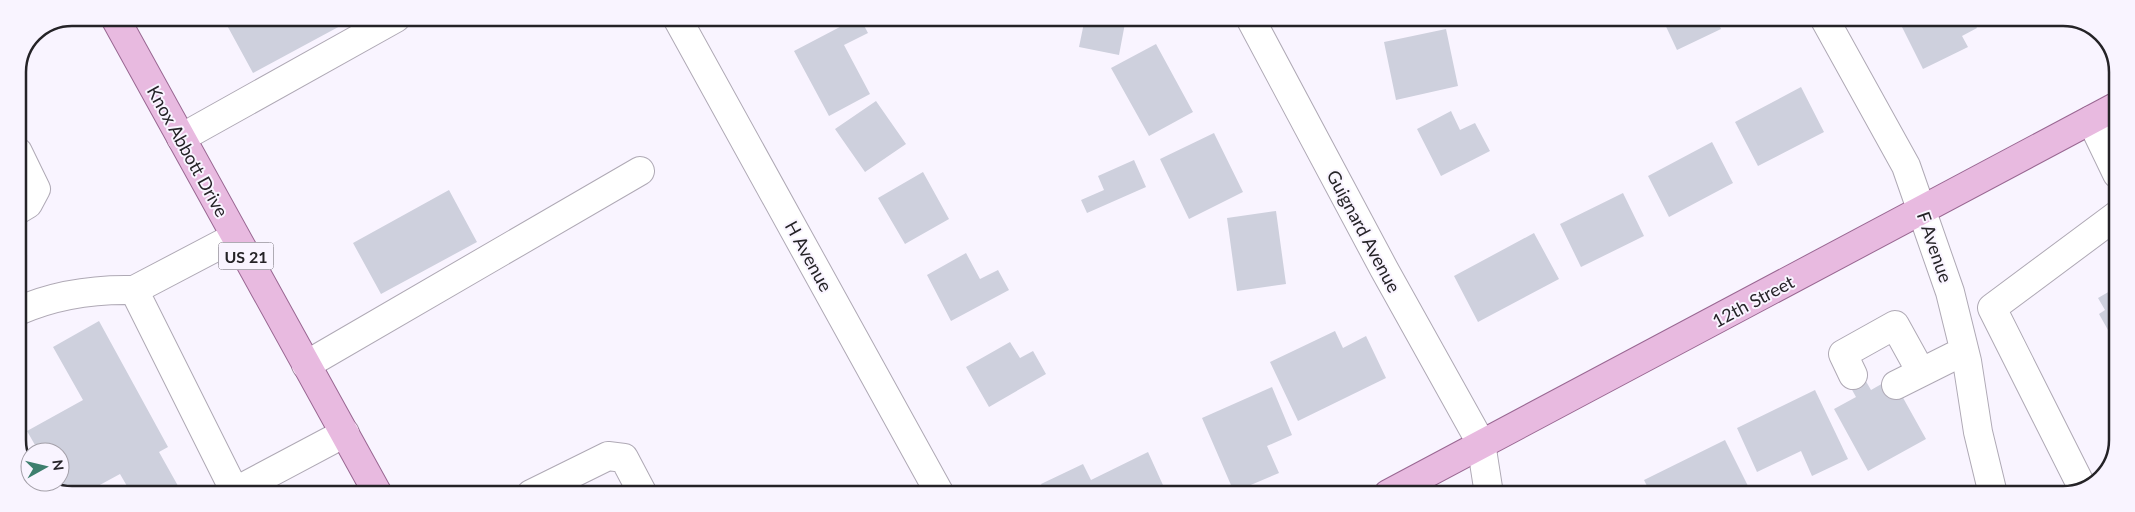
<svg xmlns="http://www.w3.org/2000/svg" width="2135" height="512" font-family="Lato,sans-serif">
<rect width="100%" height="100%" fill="#f9f4ff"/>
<path fill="#ced0dd" d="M223,18H355L253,73Z
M777,18H796L780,25Z
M857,18H860L868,33L844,45L870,94L829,116L794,51Z
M1085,18H1126L1119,55L1079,47Z
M1354,18H1374L1357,26Z
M1662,18H1716L1721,29L1677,50Z
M1898,19H1972L1977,28L1962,36L1968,47L1923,69Z
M1446,29L1458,86L1396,100L1384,42Z
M1156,44L1193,112L1149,136L1111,68Z
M1801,87L1824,132L1758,166L1735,122Z
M876,101L906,144L865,172L835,129Z
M1451,111L1460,130L1475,123L1490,151L1441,176L1417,129Z
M1214,133L1243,192L1189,219L1160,159Z
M1712,142L1733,183L1669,217L1648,176Z
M1134,160L1146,187L1087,213L1081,200L1104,190L1098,176Z
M923,172L949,219L905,244L878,198Z
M449,190L477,242L381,294L353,243Z
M1623,193L1644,236L1581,267L1560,224Z
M1276,211L1286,284L1237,291L1227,218Z
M1534,233L1559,279L1478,322L1454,276Z
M966,253L980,279L998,270L1009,290L951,321L927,275Z
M2117,287V346L2099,314L2105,310L2098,298Z
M99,321L168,447L159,452L182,493H131L120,474L85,493H62L55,482H60V452H39L27,431L83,400L53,347Z
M1335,331L1343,348L1366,336L1386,378L1298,421L1270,362Z
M1010,342L1020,358L1033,351L1046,374L989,407L966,367Z
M1860,371L1871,390L1892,378L1926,439L1868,471L1834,409L1856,397L1846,379Z
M1272,387L1292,435L1267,446L1279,473L1234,492L1202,418Z
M1815,390L1848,459L1812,476L1801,451L1757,472L1737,428Z
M1725,440L1748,486L1731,494H1651L1644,480Z
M1148,452L1167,494H1046L1041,484L1083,464L1091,480Z"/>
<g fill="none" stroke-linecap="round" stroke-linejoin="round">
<defs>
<path id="minor" d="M677,18L940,494
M1250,18L1384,269L1481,443L1489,494
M1824,18L1906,166L1950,292L1967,361L1978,432L1993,494
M2091,120L2117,174
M181,138L396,18
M18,152L36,189L28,204L18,210
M18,311C54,295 94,289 134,290
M306,365L640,171
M1853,375L1843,354L1895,325L1921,372
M1896,385L1964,351
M2082,487L1992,308L2117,215
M235,492L134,290L235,237
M232,493L345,433
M531,494L608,456L624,458L643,494"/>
<path id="major" d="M115,18L378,494
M1388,494L2117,106"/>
</defs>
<use href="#minor" stroke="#afa9b5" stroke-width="30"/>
<use href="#major" stroke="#996792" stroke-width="30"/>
<use href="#minor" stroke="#fff" stroke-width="28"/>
<use href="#major" stroke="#e8bae0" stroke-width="28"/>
</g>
<g text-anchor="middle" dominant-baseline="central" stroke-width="4" stroke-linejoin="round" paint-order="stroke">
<rect fill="#f9f4ff" stroke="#656268" stroke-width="1" x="218.5" y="242.5" width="55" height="27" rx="4"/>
<g font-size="16" font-weight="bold" fill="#252327">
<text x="246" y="256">US 21</text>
</g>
<g font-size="18" fill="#252327" stroke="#f9f4ff">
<text transform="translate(188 151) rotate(61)">Knox Abbott Drive</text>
<text transform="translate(1364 231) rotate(62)">Guignard Avenue</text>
<text transform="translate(1935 247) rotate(71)">F Avenue</text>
<text transform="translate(809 256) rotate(61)">H Avenue</text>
<text transform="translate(1753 301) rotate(-28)">12th Street</text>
</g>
</g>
<path d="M0 0H2135V512H0ZM72 26H2063A46 46 0 0 1 2109 72V440A46 46 0 0 1 2063 486H72A46 46 0 0 1 26 440V72A46 46 0 0 1 72 26Z" fill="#f9f4ff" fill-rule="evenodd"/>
<path fill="none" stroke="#252327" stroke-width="2.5" d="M72 26H2063A46 46 0 0 1 2109 72V440A46 46 0 0 1 2063 486H72A46 46 0 0 1 26 440V72A46 46 0 0 1 72 26Z"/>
<g transform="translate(45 467) rotate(82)"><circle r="24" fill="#f9f4ff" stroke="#a4a0a9"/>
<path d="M0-4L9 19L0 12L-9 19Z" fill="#3e7f6e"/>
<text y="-8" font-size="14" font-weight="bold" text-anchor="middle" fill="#252327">N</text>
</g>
</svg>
